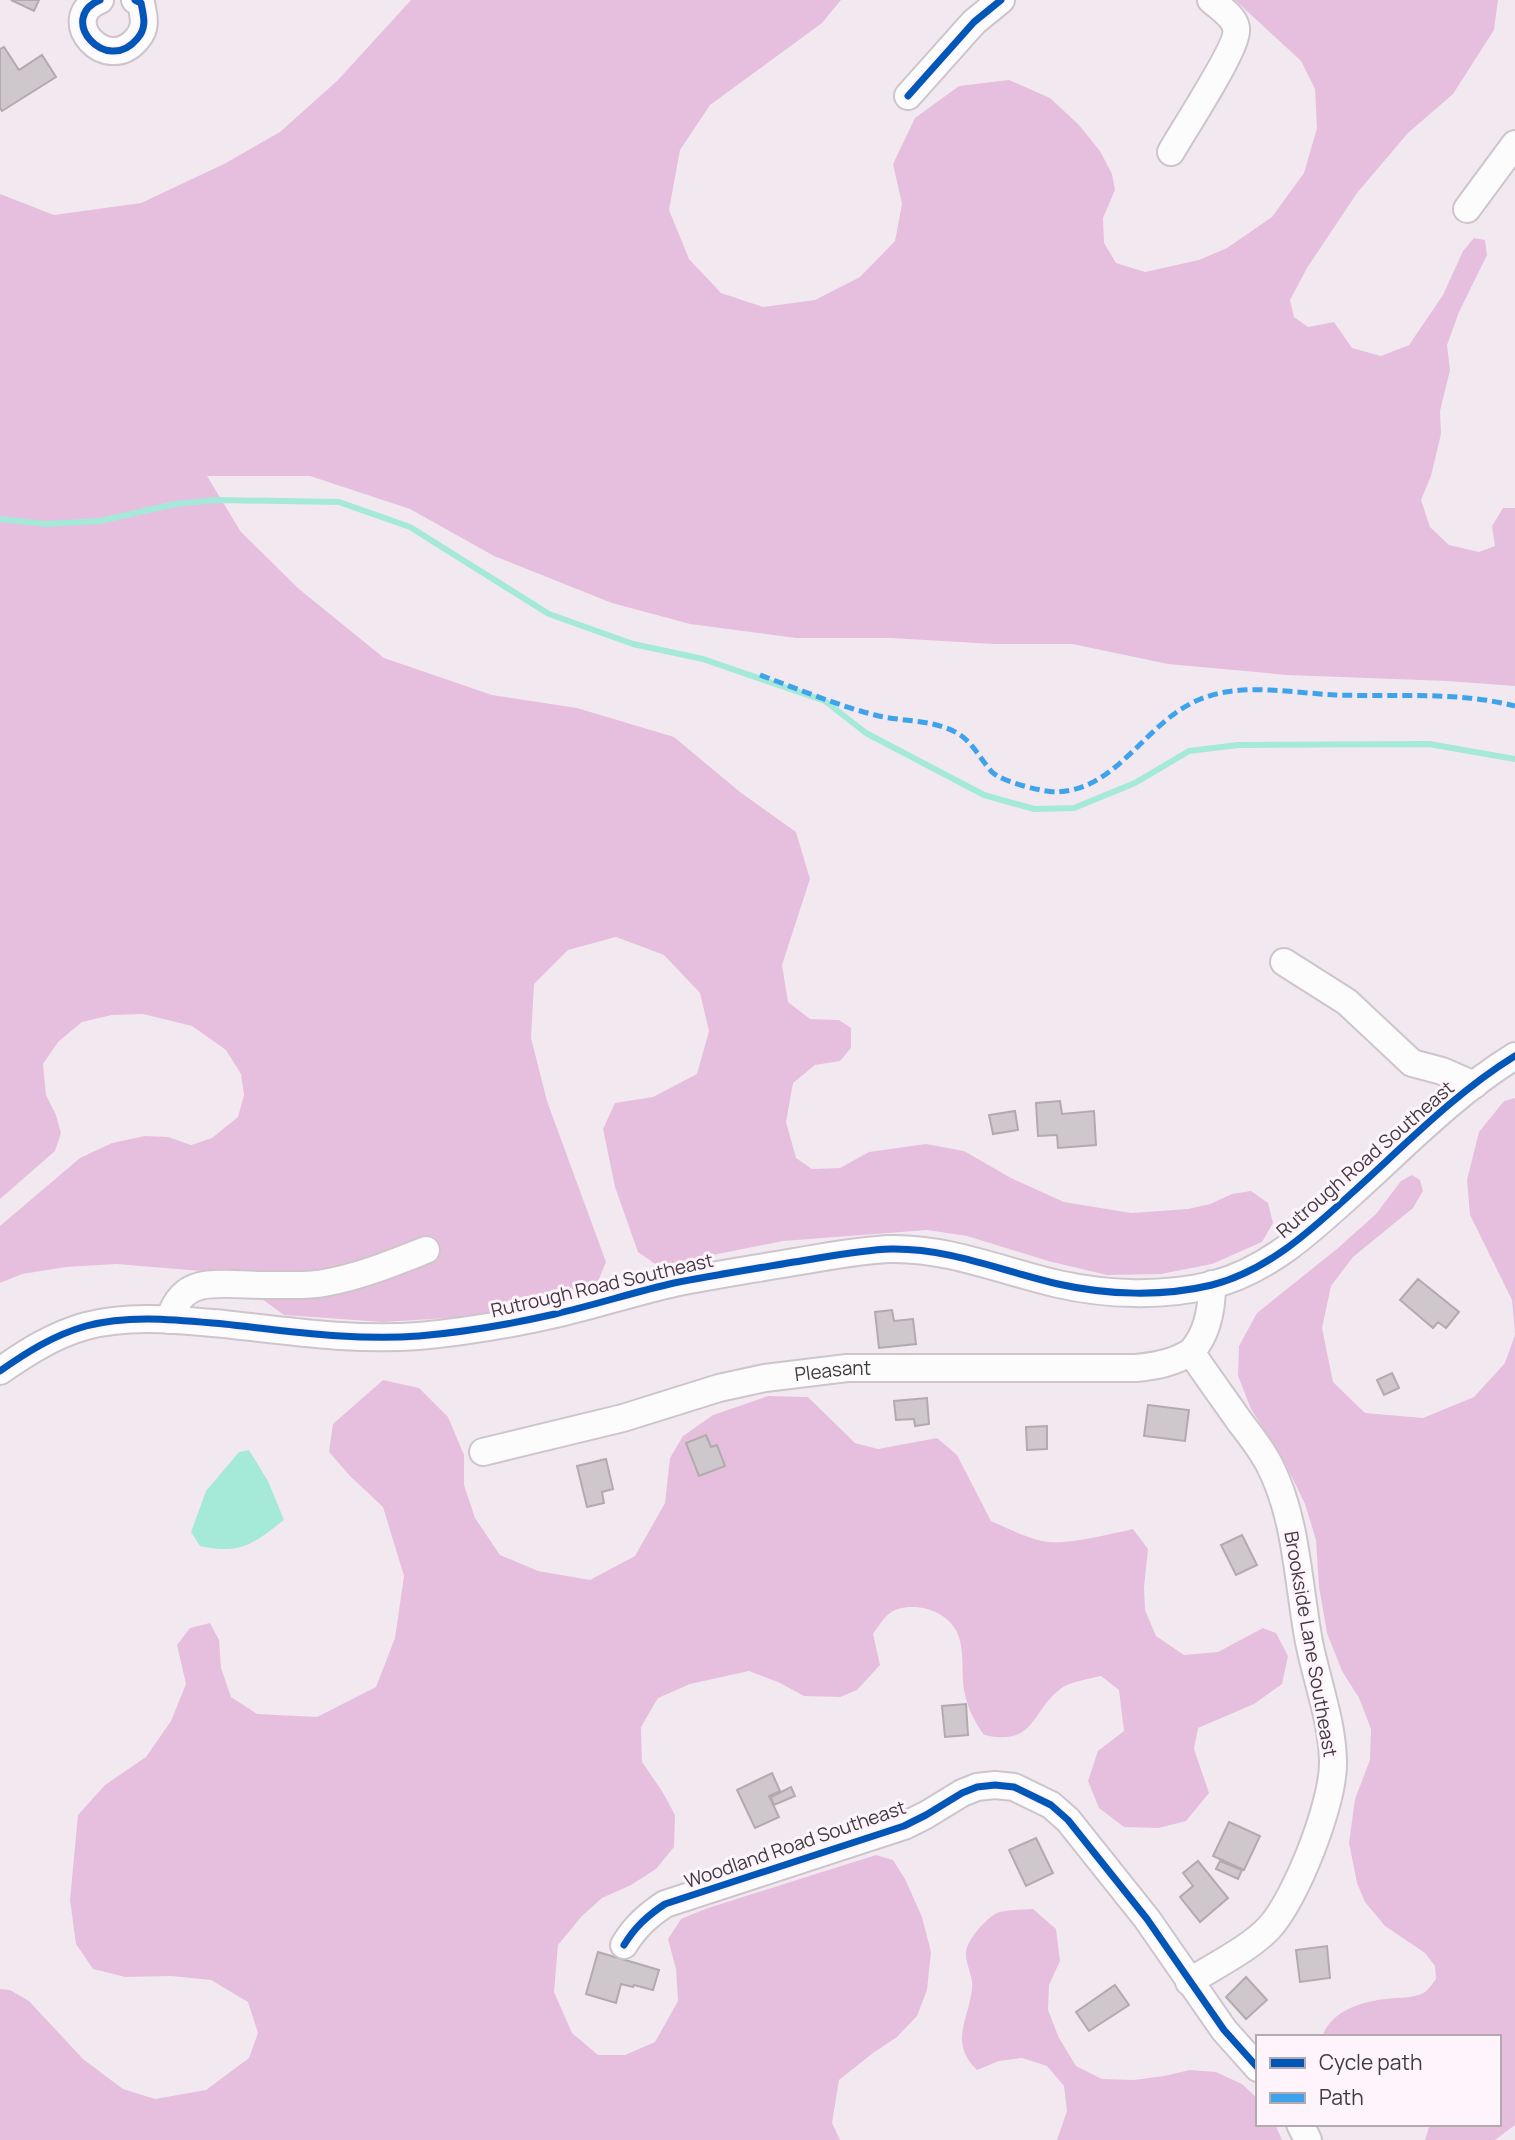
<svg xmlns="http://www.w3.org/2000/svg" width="1515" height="2140" font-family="Manrope,sans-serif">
<rect width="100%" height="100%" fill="#f2e9f0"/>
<path fill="#e7bfde" d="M411,0H841L822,23L710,105L680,150L669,210L689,259L721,293L763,307L815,300L860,277L895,241L902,204L893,164L915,118L959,86L1009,80L1050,98L1079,125L1100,151L1112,174L1115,190L1103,218L1104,243L1116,263L1145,272L1199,260L1227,248L1272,217L1304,173L1317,128L1315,89L1301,61L1235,0H1498L1494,30L1453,94L1408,133L1357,193L1307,268L1290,300L1294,317L1308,327L1334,322L1352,348L1381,356L1409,345L1443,295L1463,251L1474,238L1485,240L1487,255L1459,312L1447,345L1450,370L1440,411L1441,434L1431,476L1421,500L1430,527L1449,545L1479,552L1495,546L1492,526L1503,508H1515V686L1447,681L1287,675L1168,664L1072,644H993L891,638H796L690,624L612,603L494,556L410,509L310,476H207L241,532L299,589L384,658L492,695L577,708L674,737L740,792L796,832L810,879L782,965L788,1002L810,1019L839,1020L851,1028V1048L840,1061L815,1065L793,1083L786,1122L796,1158L812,1169L840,1168L869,1152L926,1144L964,1151L1011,1178L1064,1202L1131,1213L1188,1209L1210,1204L1232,1194L1251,1191L1268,1203L1273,1223L1262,1242L1212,1264L1161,1274L1107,1275L1048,1261L967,1236L927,1230L783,1241L658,1266L638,1252L615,1187L603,1129L615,1103L653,1097L697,1074L709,1031L700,993L664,955L616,937L568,950L534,984L531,1038L547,1101L606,1262L596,1286L481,1316L383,1322L284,1315L226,1273L116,1264L66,1267L22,1274L0,1283V1226L80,1158L112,1143L145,1136L168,1137L191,1145L212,1138L238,1117L244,1095L241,1074L226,1050L192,1026L143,1014L112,1015L82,1022L58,1042L43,1064L46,1095L56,1115L61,1133L55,1151L0,1199V194L54,215L141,203L224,164L280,132L338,80Z
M1515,1098V1333L1512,1300L1470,1215L1467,1180L1479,1132L1504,1101Z
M1412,1175L1420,1180L1423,1191L1413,1208L1353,1257L1331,1286L1322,1328L1333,1382L1365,1413L1423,1418L1474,1397L1505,1363L1515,1335V2125L1495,2140H1425L1430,2124H1499V2037H1322C1331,2011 1360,2002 1386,1999C1399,1997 1413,1999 1425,1992C1429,1989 1433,1983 1436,1979L1435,1966L1425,1953L1385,1926L1365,1902L1357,1883L1349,1843L1355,1799L1370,1760L1371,1729L1359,1698L1342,1671L1327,1633L1319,1587L1316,1540L1305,1504L1284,1461L1251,1409L1238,1376L1239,1346L1257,1313L1338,1248L1376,1214L1401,1181Z
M383,1380L419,1388L448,1417L464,1455V1485L475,1518L500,1555L538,1571L590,1580L635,1556L665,1503L670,1458L683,1436L713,1415L768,1396L808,1397L855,1443L878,1449L937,1438L957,1455L991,1521C1009,1529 1030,1540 1049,1542C1072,1544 1110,1534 1133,1529L1148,1549L1144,1587L1145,1610L1156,1636L1184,1655L1218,1652L1263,1628L1276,1633L1288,1656L1282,1684L1254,1704L1198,1728L1194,1749L1209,1793L1186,1821L1159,1828L1124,1827L1099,1808L1088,1781L1098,1751L1124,1731L1119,1690L1101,1676C1089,1679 1073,1681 1063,1687C1030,1710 1037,1747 984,1735C974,1721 967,1707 964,1690C960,1663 969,1632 941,1615C932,1610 926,1608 916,1607C891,1606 886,1615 873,1634L880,1665L857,1690L840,1697L804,1696L778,1682L749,1671L690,1684L658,1698L641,1727L642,1762L662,1791L675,1815L674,1847L656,1869L631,1885L602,1898L582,1916L558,1945L554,1992L572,2033L598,2055H625L655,2042L678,2001L676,1969L668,1939L681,1919L705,1909L876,1855L893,1860L905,1879L922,1917L931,1952L927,1990L917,2016L897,2037L873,2053L839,2080L832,2123L840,2140H0V1989L10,1990L29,2001L83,2059L123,2089L155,2099L206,2090L249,2058L258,2033L248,2002L211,1980L171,1976L125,1977L93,1969L76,1944L70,1900L78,1815L105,1785L146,1757L171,1721L186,1684L177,1645L190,1628L210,1623L219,1640L221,1668L231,1697L257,1714L317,1717L376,1687L395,1638L404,1576L383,1507L350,1476L329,1452L333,1424Z
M1033,1909L1056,1929L1060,1961L1049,1985L1048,2010L1059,2038L1076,2066L1102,2079L1134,2080L1164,2076L1190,2070L1216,2072L1242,2084L1258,2099V2124H1275L1282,2140H1057L1067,2111L1064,2086L1047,2066L1022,2058L999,2061L977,2070C949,2043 968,2021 972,1989C974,1977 965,1964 966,1952C967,1940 985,1920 995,1914C1004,1909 1022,1910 1033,1909Z"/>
<path fill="#a5e9d8" d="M249,1450L268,1481L284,1520C253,1544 241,1555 200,1546L191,1532L206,1491L239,1452Z"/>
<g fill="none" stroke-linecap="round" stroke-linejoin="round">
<path stroke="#a5e9d8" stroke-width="6" d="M0,519L46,524L100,521L175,504L217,500L339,502L410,527L549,614L633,644L703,659L825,701L866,733L984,795L1034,809L1074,808L1135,783L1189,751L1238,745L1429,744L1515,759"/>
</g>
<path fill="#cec7cc" stroke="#b1aaaf" stroke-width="2" d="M11,0H39L34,11Z
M4,47L19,70L42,55L56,77L2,111L0,108V49Z
M1060,1101L1062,1114L1094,1111L1096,1145L1058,1148L1057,1135L1038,1136L1036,1103Z
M1015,1111L1018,1130L993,1134L989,1115Z
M1418,1279L1459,1312L1446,1328L1438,1322L1433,1328L1400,1300Z
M892,1310L894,1321L913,1319L916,1344L879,1348L875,1312Z
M1392,1373L1399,1388L1384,1395L1377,1380Z
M927,1398L929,1424L915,1426L914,1419L896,1420L894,1401Z
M1148,1405L1189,1410L1185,1441L1144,1436Z
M1047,1426V1449L1027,1450L1026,1427Z
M706,1435L711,1447L717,1445L725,1466L699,1476L686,1443Z
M606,1459L613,1489L602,1492L604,1503L587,1507L577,1466Z
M1242,1535L1257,1565L1236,1575L1221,1545Z
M966,1704L968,1735L945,1737L942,1706Z
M772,1773L780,1791L769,1796L779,1817L755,1828L737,1790Z
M791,1787L795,1796L774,1805L771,1797Z
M1229,1822L1260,1836L1244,1870L1213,1856Z
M1036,1838L1053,1873L1026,1886L1009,1850Z
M1198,1861L1228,1898L1200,1922L1180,1897L1193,1886L1183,1873Z
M1220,1861L1242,1870L1238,1879L1216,1869Z
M1327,1946L1330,1978L1300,1982L1296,1950Z
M598,1952L659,1970L653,1990L634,1985L633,1987L621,1984L616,2003L586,1994Z
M1246,1977L1267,2000L1246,2019L1226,1997Z
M1115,1985L1129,2005L1089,2031L1076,2012Z"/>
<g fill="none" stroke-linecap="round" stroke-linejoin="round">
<defs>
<g id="minor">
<path d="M100,0C56,18 106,76 137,39C147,28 144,17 141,3L135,0"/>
<path d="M908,96L974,22L1001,0"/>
<path d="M1171,152C1182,132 1240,45 1236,28C1234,16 1220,8 1211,0"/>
<path d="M1467,209L1515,144"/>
<path d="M1284,962L1347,1002L1412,1063L1442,1071L1474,1085"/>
<path d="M169,1320C174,1304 183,1290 200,1286C217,1281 255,1286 275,1285C291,1285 308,1286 324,1283C359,1277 393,1263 426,1250"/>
<path d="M0,1371C27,1352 54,1335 86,1326C130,1314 179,1320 224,1324C288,1331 354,1341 419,1336C464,1332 511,1324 555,1314C595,1305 634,1292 674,1283C714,1275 754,1269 794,1262C826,1257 859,1250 891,1249C949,1248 1002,1271 1058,1284C1107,1295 1162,1297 1212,1285C1269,1270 1310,1231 1353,1192C1405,1145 1455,1093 1515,1056"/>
<path id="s1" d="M483,1452L623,1418L719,1388L765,1378L847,1368H1136C1156,1366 1173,1363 1191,1352"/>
<path d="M624,1945C635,1927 647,1916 665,1904L904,1826L926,1815L962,1793L977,1787L995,1785L1014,1787L1051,1805L1068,1820L1147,1919L1224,2030L1258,2068"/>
<path d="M1189,1982C1214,1966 1249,1949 1269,1928C1296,1899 1334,1802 1333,1761C1332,1720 1317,1682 1309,1642C1298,1584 1297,1519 1270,1466C1262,1450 1251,1436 1240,1422C1224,1399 1207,1376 1191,1352C1208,1334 1212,1309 1212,1284"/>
<path d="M1300,2124L1308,2140"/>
</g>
</defs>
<use href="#minor" stroke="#cdc5cb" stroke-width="30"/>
<use href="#minor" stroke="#fdfcfd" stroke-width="26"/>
<path stroke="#3fa3ec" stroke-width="5" stroke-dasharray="10 5" stroke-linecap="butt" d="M760,675C798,689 836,705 875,715C901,722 933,719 957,733C973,742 980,759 992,772C1002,782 1043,792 1057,792C1116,789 1142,729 1190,704C1234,680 1289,693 1336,695C1395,697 1457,691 1515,706"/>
<defs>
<path id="cycleway" d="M100,0C56,18 106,76 137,39C147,28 144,17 141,3L135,0
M908,96L974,22L1001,0
M0,1371C27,1352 54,1335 86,1326C130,1314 179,1320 224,1324C288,1331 354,1341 419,1336C464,1332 511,1324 555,1314C595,1305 634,1292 674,1283C714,1275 754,1269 794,1262C826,1257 859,1250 891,1249C949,1248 1002,1271 1058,1284C1107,1295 1162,1297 1212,1285C1269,1270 1310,1231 1353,1192C1405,1145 1455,1093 1515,1056
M624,1945C635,1927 647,1916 665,1904L904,1826L926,1815L962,1793L977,1787L995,1785L1014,1787L1051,1805L1068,1820L1147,1919L1224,2030L1258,2068"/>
</defs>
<use href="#cycleway" stroke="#fff4fc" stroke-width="11"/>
<use href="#cycleway" stroke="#0057b8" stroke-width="7"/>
</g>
<g text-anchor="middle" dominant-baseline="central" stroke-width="6" stroke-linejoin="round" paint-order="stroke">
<g font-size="19" fill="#413a3f" stroke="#fff4fc">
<text transform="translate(1365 1159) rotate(-41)">Rutrough Road Southeast</text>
<text transform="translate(602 1285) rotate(-13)">Rutrough Road Southeast</text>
<text stroke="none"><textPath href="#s1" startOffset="360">Pleasant</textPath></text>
<text transform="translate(1311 1644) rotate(80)">Brookside Lane Southeast</text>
<text transform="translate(795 1844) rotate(-19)">Woodland Road Southeast</text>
</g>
</g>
<rect x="1256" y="2035" width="245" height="91" fill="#fff4fc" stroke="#b3aab0" stroke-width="2"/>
<rect x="1270" y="2058" width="35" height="10" fill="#0057b8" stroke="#b3aab0" stroke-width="2"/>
<text x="1319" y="2070" font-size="21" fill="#413a3f">Cycle path</text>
<rect x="1270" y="2093" width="35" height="10" fill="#3fa3ec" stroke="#b3aab0" stroke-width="2"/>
<text x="1319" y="2105" font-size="21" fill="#413a3f">Path</text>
</svg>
